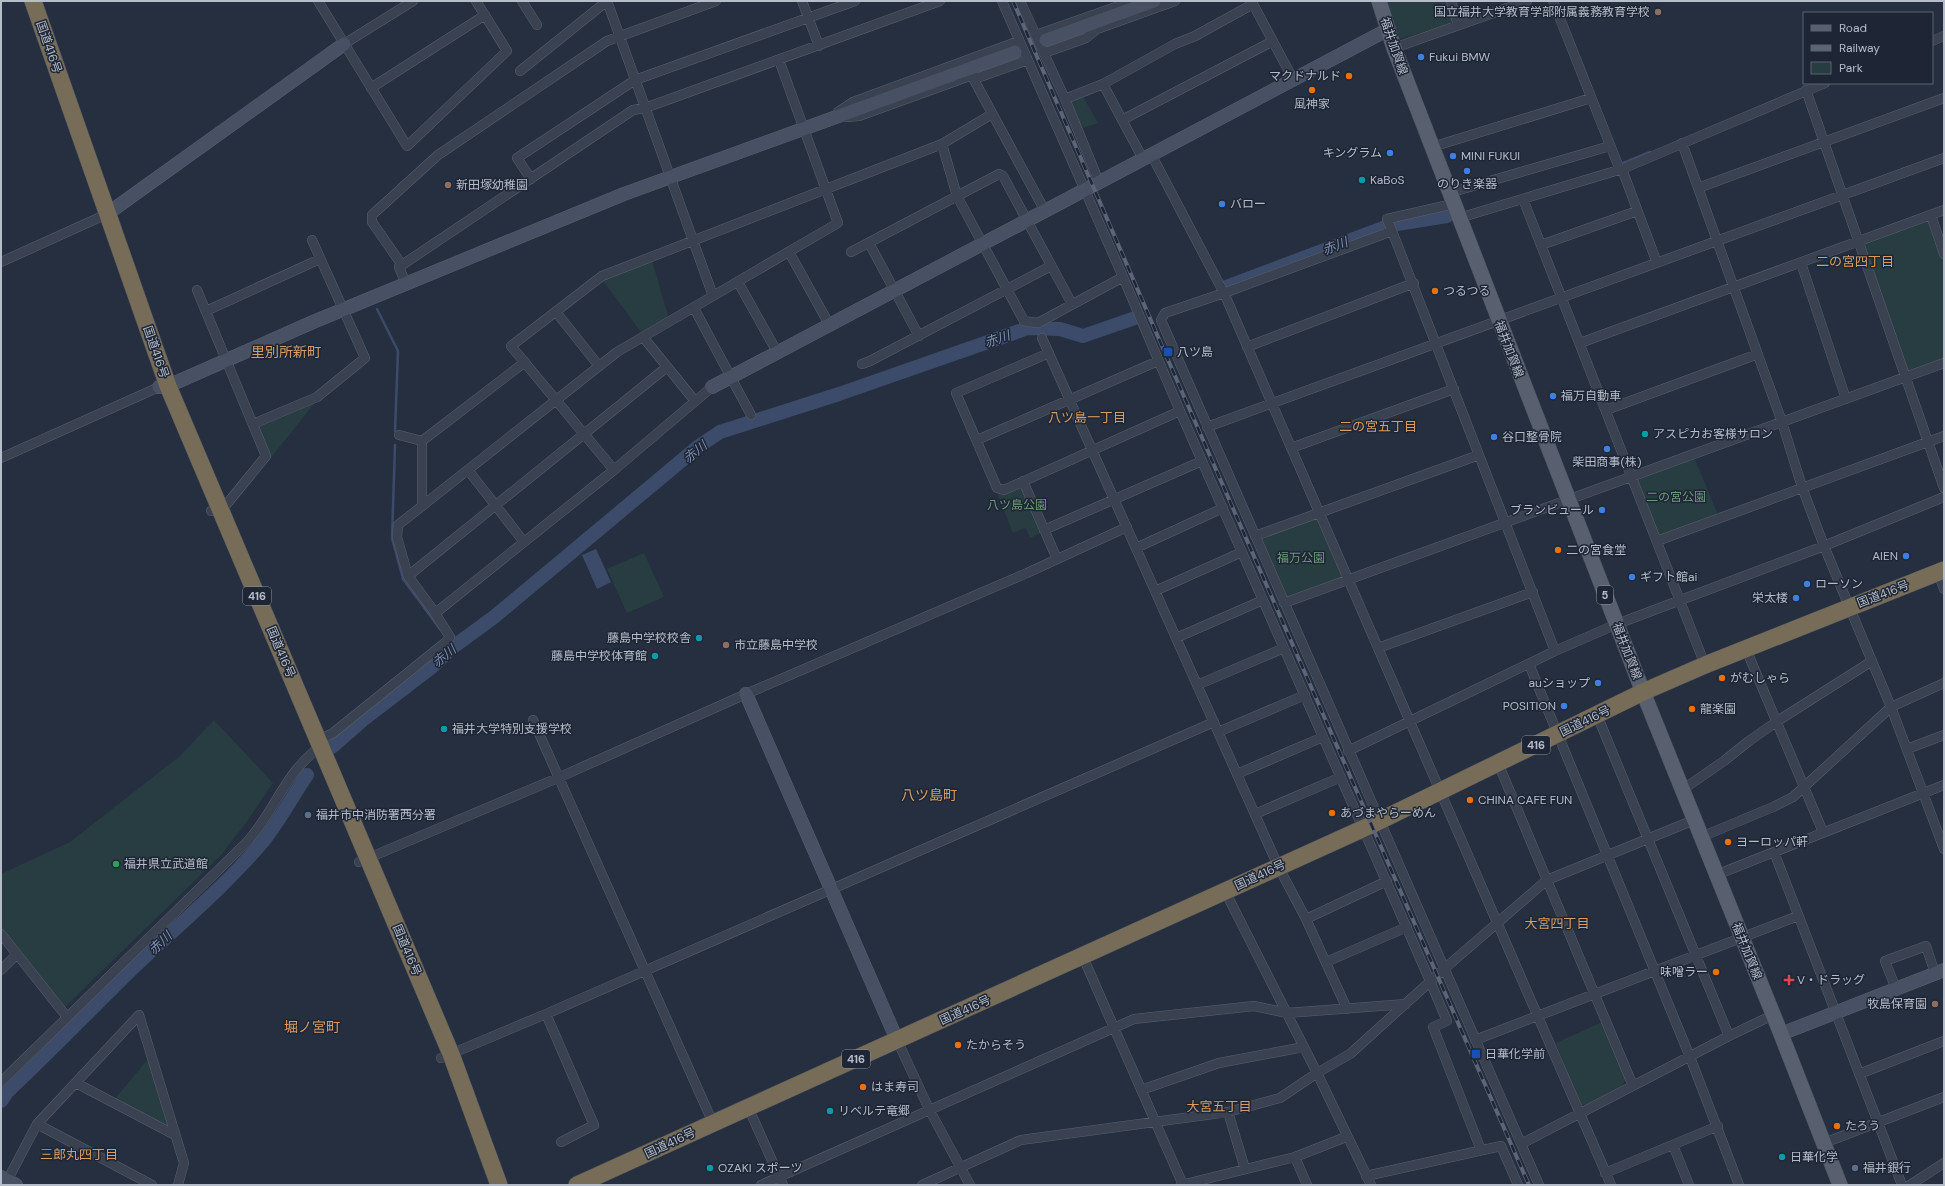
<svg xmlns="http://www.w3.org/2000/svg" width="1945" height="1186" font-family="'DM Sans','Noto Sans JP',sans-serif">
<rect width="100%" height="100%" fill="#252f40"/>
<path fill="#283d41" d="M1386,1H1448L1455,23L1399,39Z
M1081,93L1098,123L1077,130L1065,99Z
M1929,217L1944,258V360L1903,374L1858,243Z
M651,257L669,319L641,332L601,278Z
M317,400L270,459L255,423Z
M1694,457L1718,515L1658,537L1635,479Z
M1023,481L1043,532L1030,538L1026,528L1013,533L997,493Z
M1319,513L1348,580L1284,603L1255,536Z
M644,553L664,597L627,613L607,569Z
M214,720L273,783L248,820L221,855L65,1007L1,928V874L70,842L180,756Z
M1602,1022L1626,1077L1623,1085L1585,1106L1579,1103L1556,1043Z
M148,1059L175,1135L115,1099Z"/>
<path fill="#3b4b69" d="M596,549L611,582L597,589L582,555Z"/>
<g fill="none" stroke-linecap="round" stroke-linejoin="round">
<path stroke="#3b4b69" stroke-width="2.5" d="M1623,163L1650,152
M377,309L398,351L395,431
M395,445L392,538L403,579L440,629
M452,645L453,647"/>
<path stroke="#3b4b69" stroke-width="14" d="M1226,287L1391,225L1447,216
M332,747L364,719L432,667L453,647L494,617L699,446L720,432L839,394L1028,328L1060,329L1083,336L1135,318
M1,1101L7,1092C50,1052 90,1010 132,969C175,928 221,890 260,845C278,824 291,798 307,775"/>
<path stroke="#3b4455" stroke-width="13" stroke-dasharray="13 6" stroke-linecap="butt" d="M1015,52L1046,40"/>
<defs>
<path id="street" d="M318,1L407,146L507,51L476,1
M522,1L537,25
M607,1L713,296
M802,1L819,46
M1002,1L1123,277L1180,411L1430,981L1447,1021L1433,1027L1481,1150
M1020,1L1065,99L1099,182
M1451,1L1458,25
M1553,1L1620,170
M1036,35L1133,1
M1932,41L1944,36
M344,44L413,1
M1394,48L1527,1
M1044,53L1086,38L1097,29L1175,1
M520,71L607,1
M973,78L1045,211
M1103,84L1143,159
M371,88L485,15
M1806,90L1944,488
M1065,99L1103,84L1175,44L1195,36L1253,4L1293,79
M838,112L853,102L1019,41
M847,117L859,116L967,77H980L1028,60
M1122,120L1273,41
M1682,143L1782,422L1802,487L1824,546L1891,707L1944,849
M942,144L957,196L1024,321L1038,323L1123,277
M1432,147L1591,98
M1151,154L1224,293L1611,1185
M1622,169L1657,263
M531,179L517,158L635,80L855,1
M1698,188L1944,98
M1449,193L1610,146
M1523,199L1705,665
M1931,215L1944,254
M1459,218L1622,169L1825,83
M1392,231L1387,219L1453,204
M869,243L919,336
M1541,245L1637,211
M789,252L829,324
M851,252L999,174L1003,176L1072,304
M1,262L107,214
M1801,263L1846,399
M402,265L372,222V215L438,155L607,41L716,1
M738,282L777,352
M406,284L399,267L402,265L633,110L645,108L940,1
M197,290L266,456L226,505L211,511
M694,308L751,415
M206,311L320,259
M556,312L599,366
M643,337L695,401
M1042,338L1278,866L1306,919L1347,1009
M1580,343L1944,210
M1247,347L1414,283
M1049,353L956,393L997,488L1004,490L1180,411
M862,364L870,361L1051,266
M712,387L614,470L438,611L433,610L408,576L397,537L398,525L617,352L838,223L779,60
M1606,410L1758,354
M253,424L317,397L365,358L312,240
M1207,427L1944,158
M399,435L422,441L525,362
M977,440L1158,361
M422,441V506
M1291,448L1454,389
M1,458L159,387
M468,470L524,542
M614,470L511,346L602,276L942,144L992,114
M1023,481L1057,559
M1044,530L1202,461
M1255,536L1479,455
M1657,541L1944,436
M1136,548L1223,508
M1938,573L1944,589
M408,576L667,367
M1155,591L1242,552
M1284,603L1944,363
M1176,638L1263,600
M1378,648L1533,592
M1746,649L1823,832
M1529,664L1690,1057L1739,1185
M1197,685L1284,648
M1597,715L1729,1036
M533,720L713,1123
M1218,732L1305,695
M318,740L333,733L446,642L450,637L433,610
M1907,749L1944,735
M1348,751L1555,651L1617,624L1824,546L1944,497
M1498,763L1633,1086
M1237,774L1323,737
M1682,790L1724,761L1749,741L1776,722L1872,661
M1255,814L1341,777
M1701,837L1773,807L1793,797L1891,707L1944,683
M1774,852L1902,1185
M359,862L560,777L746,694L1027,573L1127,527
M1716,875L1944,785
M1225,891L1317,1073L1371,1185
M1306,919L1387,881
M1,934L67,1017
M1083,957L1183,1185
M1326,962L1407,927
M1,970L17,954
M1896,989L1885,961L1926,946L1935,973
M546,1014L594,1125L561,1142
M897,1040L929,1109L970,1185
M1475,1040L1798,916
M441,1058L546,1014L1214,722
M1859,1074L1944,1041
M1,1082L248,841C276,809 285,772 321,746
M76,1083L175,1135
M1141,1090L1219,1063L1304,1047
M748,1107L783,1185
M1228,1112L1245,1169
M37,1124L152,1185
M1824,1143L1944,1097
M1521,1144L1729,1036L1773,1015
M1673,1145L1689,1185
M1295,1157L1307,1185
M1605,1173L1718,1126
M1366,1176L1501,1146L1518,1185
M7,1181L37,1124L139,1015L184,1163L178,1185
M761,1185L1134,1019L1254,1006L1287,1013L1406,1004
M922,1185L1021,1140L1228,1112L1280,1098L1317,1073L1350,1054L1444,969L1547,880L1694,820
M1181,1185L1295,1157L1346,1137
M1539,1185L1161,320L1165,313L1224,293L1392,231L1555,651
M1910,1185L1944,1163"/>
<path id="secondary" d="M1046,40L1154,1
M107,214L344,44
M159,387L168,386L313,322L624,194L1015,52
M712,387L1387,30
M746,694L897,1040
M1781,1034L1944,970
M1,1177L16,1185"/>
<path id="primary" d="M1379,1L1394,48L1643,692L1781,1034L1840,1185"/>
<path id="highway" d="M33,1L168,386L451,1054L499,1185
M577,1185L1371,825L1643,692L1705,665L1944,570"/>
</defs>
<use href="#street" stroke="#585f6d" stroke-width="10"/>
<use href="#secondary" stroke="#585f6d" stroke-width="14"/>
<use href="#primary" stroke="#434a59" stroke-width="16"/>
<use href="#highway" stroke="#444c5a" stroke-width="18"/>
<use href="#street" stroke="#3a4150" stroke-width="9"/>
<use href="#secondary" stroke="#485063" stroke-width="13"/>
<use href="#primary" stroke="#586070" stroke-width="15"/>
<use href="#highway" stroke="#766c57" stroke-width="17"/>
<defs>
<path id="rail" d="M1013,1L1165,353L1529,1185"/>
</defs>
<use href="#rail" stroke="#5c6577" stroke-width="4"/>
<use href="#rail" stroke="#1e2635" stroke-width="2.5" stroke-dasharray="8" stroke-linecap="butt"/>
</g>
<g fill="#8d6e63" stroke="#1e2635" stroke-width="1.5">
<circle cx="1658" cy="12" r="4"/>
<circle cx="448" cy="185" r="4"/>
<circle cx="726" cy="645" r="4"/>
<circle cx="1935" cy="1004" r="4"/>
</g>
<g fill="#3f7fe0" stroke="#1e2635" stroke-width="1.5">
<circle cx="1421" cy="57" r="4"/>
<circle cx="1390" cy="153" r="4"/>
<circle cx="1453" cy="156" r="4"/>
<circle cx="1467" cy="171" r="4"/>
<circle cx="1222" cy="204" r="4"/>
<circle cx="1553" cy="396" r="4"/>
<circle cx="1494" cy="437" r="4"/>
<circle cx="1607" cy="449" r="4"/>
<circle cx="1602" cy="510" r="4"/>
<circle cx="1906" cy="556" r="4"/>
<circle cx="1632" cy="577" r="4"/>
<circle cx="1807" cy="584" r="4"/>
<circle cx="1796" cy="598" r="4"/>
<circle cx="1598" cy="683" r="4"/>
<circle cx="1564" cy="706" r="4"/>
</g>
<g fill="#e8710a" stroke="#1e2635" stroke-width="1.5">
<circle cx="1349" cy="76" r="4"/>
<circle cx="1312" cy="90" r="4"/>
<circle cx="1435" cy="291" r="4"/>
<circle cx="1558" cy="550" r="4"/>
<circle cx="1722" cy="678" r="4"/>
<circle cx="1692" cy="709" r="4"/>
<circle cx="1470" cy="800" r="4"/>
<circle cx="1332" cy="813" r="4"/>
<circle cx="1728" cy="842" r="4"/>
<circle cx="1716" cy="972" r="4"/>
<circle cx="958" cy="1045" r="4"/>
<circle cx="863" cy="1087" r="4"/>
<circle cx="1837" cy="1126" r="4"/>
</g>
<g fill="#0f9aa8" stroke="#1e2635" stroke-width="1.5">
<circle cx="1362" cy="180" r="4"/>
<circle cx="1645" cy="434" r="4"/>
<circle cx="699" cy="638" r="4"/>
<circle cx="655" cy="656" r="4"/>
<circle cx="444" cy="729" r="4"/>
<circle cx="830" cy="1111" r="4"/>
<circle cx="1782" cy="1157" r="4"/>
<circle cx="710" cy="1168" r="4"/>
</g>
<g fill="#1a4fb4" stroke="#1e2635" stroke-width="1.5">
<rect x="1163" y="347" width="10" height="10" rx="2"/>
<rect x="1471" y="1049" width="10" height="10" rx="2"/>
</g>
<g fill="#5c6f8a" stroke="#1e2635" stroke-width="1.5">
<circle cx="308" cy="815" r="4"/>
<circle cx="1855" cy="1168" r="4"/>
</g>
<circle fill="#2e9e5b" stroke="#1e2635" stroke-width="1.5" cx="116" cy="864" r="4"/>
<path fill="#e0444e" stroke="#1e2635" stroke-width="1.5" d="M1787 974h4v4h4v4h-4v4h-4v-4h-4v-4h4z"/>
<g text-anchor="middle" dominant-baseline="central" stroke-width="3" stroke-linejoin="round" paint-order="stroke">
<g fill="#1e2635" stroke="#88909d" stroke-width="1">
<rect x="1597" y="586" width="16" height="18" rx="3"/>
<rect x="243" y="587" width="28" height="18" rx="3"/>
<rect x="1522" y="736" width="28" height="18" rx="3"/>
<rect x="842" y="1050" width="28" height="18" rx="3"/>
</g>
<g font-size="11" font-weight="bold" fill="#b6bdca">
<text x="1605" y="595">5</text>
<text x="257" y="596">416</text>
<text x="1536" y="745">416</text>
<text x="856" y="1059">416</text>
</g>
<g font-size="12" fill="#b6bdca" stroke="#1e2635" text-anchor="start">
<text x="1650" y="12" text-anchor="end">国立福井大学教育学部附属義務教育学校</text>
<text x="1429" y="57">Fukui BMW</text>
<text x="1341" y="76" text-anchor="end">マクドナルド</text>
<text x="1312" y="104" text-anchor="middle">風神家</text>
<text x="1382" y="153" text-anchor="end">キングラム</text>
<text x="1461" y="156">MINI FUKUI</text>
<text x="1370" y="180">KaBoS</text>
<text x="1467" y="184" text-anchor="middle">のりき楽器</text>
<text x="456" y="185">新田塚幼稚園</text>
<text x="1230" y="204">バロー</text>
<text x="1443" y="291">つるつる</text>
<text x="1177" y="352">八ツ島</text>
<text x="1561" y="396">福万自動車</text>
<text x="1653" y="434">アスピカお客様サロン</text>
<text x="1502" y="437">谷口整骨院</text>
<text x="1607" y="462" text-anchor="middle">柴田商事(株)</text>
<text x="1594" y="510" text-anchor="end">ブランビュール</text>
<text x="1566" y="550">二の宮食堂</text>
<text x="1898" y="556" text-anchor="end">AIEN</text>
<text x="1640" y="577">ギフト館ai</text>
<text x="1815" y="584">ローソン</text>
<text x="1788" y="598" text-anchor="end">栄太楼</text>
<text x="691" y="638" text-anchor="end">藤島中学校校舎</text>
<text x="734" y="645">市立藤島中学校</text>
<text x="647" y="656" text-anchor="end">藤島中学校体育館</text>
<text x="1730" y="678">がむしゃら</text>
<text x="1590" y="683" text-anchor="end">auショップ</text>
<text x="1556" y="706" text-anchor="end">POSITION</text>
<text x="1700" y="709">龍楽園</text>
<text x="452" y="729">福井大学特別支援学校</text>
<text x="1478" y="800">CHINA CAFE FUN</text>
<text x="1340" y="813">あづまやらーめん</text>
<text x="316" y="815">福井市中消防署西分署</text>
<text x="1736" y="842">ヨーロッパ軒</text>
<text x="124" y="864">福井県立武道館</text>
<text x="1708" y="972" text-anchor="end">味噌ラー</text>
<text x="1797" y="980">V・ドラッグ</text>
<text x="1927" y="1004" text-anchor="end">牧島保育園</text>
<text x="966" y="1045">たからそう</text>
<text x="1485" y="1054">日華化学前</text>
<text x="871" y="1087">はま寿司</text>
<text x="838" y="1111">リベルテ竜郷</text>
<text x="1845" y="1126">たろう</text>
<text x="1790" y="1157">日華化学</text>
<text x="718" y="1168">OZAKI スポーツ</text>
<text x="1863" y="1168">福井銀行</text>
</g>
<g font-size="12" fill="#b6bdca" stroke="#1e2635">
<text transform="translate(1394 46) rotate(71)">福井加賀線</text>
<text transform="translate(49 47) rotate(71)">国道416号</text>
<text transform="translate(1509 349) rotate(69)">福井加賀線</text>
<text transform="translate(156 352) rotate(71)">国道416号</text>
<text transform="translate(1883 594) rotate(-21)">国道416号</text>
<text transform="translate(1627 651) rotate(69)">福井加賀線</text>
<text transform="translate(281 652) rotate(67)">国道416号</text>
<text transform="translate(1585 721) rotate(-26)">国道416号</text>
<text transform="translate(1260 875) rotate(-25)">国道416号</text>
<text transform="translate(407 950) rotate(67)">国道416号</text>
<text transform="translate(1747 951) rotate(68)">福井加賀線</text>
<text transform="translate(965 1010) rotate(-24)">国道416号</text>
<text transform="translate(670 1143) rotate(-25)">国道416号</text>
</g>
<g font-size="12" fill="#6d9b7b" stroke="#1e2635">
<text x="1676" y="497">二の宮公園</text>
<text x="1017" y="505">八ツ島公園</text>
<text x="1301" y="558">福万公園</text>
</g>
<g font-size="13" font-style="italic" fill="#7e91b2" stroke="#1e2635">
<text transform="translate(1335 246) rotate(-21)">赤川</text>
<text transform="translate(997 339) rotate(-19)">赤川</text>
<text transform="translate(695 452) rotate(-39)">赤川</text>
<text transform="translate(444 656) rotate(-39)">赤川</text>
<text transform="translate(160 943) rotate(-44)">赤川</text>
</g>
<g font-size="13" fill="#d59e67" stroke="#1e2635">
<text x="1855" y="261">二の宮四丁目</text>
<text x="1087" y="417">八ツ島一丁目</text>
<text x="1378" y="426">二の宮五丁目</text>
<text x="1557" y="923">大宮四丁目</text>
<text x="1219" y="1106">大宮五丁目</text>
<text x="79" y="1154">三郎丸四丁目</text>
</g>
<g font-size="14" fill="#d59e67" stroke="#1e2635">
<text x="286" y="352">里別所新町</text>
<text x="929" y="795">八ツ島町</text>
<text x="312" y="1027">堀ノ宮町</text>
</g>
</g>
<rect width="1945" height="1186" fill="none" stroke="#b6bdca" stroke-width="4"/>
<rect x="1803" y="12" width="130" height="72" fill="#1e2635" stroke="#5b6271"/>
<rect x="1811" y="25" width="20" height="6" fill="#586070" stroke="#5b6271"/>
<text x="1839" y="32" font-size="12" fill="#b6bdca">Road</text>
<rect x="1811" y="45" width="20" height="6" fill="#5c6577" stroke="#5b6271"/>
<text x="1839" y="52" font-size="12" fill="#b6bdca">Railway</text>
<rect x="1811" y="62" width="20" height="12" fill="#283d41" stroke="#5b6271"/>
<text x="1839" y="72" font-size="12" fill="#b6bdca">Park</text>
</svg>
